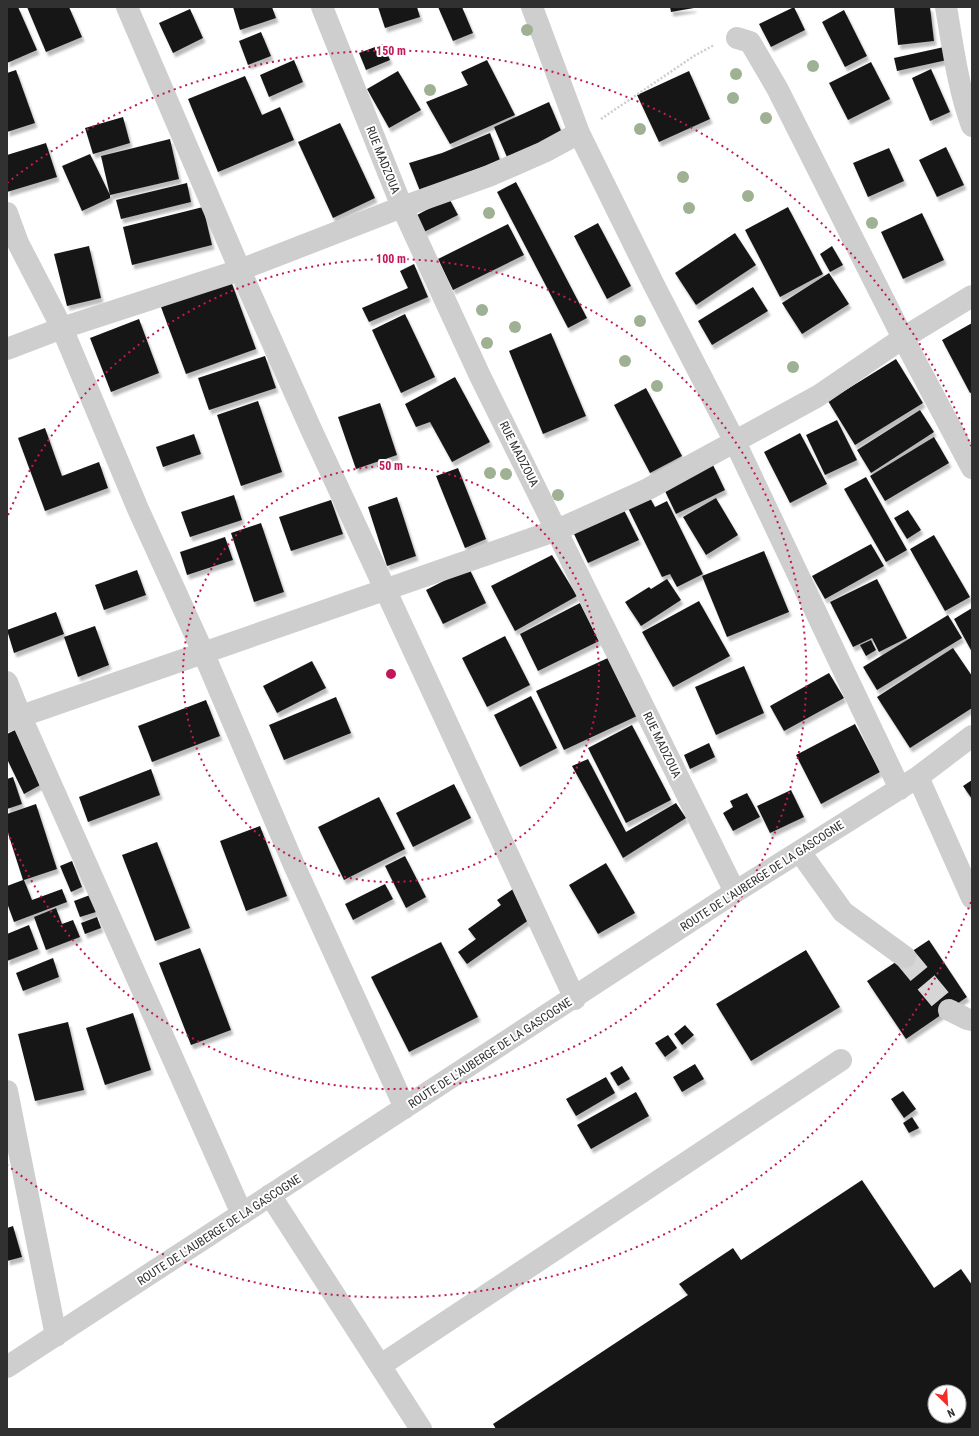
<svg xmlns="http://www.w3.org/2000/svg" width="979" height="1436" font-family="'Roboto Condensed',sans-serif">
<defs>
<filter id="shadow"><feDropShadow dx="2.5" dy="4.5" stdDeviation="1" flood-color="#0004"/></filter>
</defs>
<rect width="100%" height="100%" fill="#fff"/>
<path fill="#181818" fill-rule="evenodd" filter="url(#shadow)" d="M7,7H18L37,50L7,63Z
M27,7H69L82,37L46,52Z
M233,7H272L276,18L240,30Z
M378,7H417L420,17L385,28Z
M438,7H462L473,33L453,41Z
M670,7H694V8L671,12Z
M794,7L805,30L771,47L759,24Z
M894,7H930L934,41L898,45Z
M190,9L203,38L173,53L159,23Z
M844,10L867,56L845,67L822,22Z
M261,32L271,56L248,65L239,41Z
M383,44L390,60L366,70L359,53Z
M944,47L947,60L897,71L894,58Z
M294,60L303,82L269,97L260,75Z
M487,60L515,115L450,144L426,102L468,85L461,72Z
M871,62L890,99L848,120L829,83Z
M931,69L950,112L930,121L912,78Z
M16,70L35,123L7,132V73Z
M398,71L421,110L389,128L367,89Z
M689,71L710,119L659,142L637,95Z
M245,76L262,115L280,107L294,140L218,172L188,99Z
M549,102L562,133L507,157L494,127Z
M123,117L130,143L93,154L85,128Z
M340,123L375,198L333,218L298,142Z
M490,133L500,160L420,191L409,163L442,153Z
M170,139L179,179L110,195V198L82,211L62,166L90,154L110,195L101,156Z
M46,143L57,177L7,192V155Z
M946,147L964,185L937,197L919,160Z
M889,148L904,181L868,197L853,163Z
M516,182L587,318L568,328L497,192Z
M187,183L191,202L121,219L116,200Z
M449,198L458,215L424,232L415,216Z
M203,207L212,245L132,265L123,227Z
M788,207L823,274L780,297L745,230Z
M922,213L944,260L903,279L881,232Z
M598,223L631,286L607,299L574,236Z
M508,224L524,255L453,290L438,259Z
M735,233L756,265L696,305L675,273Z
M89,246L101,298L67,306L54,254Z
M832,246L843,265L830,272L820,254Z
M414,264L428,297L369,322L362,308L408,288L400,271Z
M829,273L849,304L802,334L782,303Z
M231,281L256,349L186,374L161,307Z
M753,287L768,311L712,345L698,321Z
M405,314L435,377L401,393L372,330Z
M139,319L159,373L111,392L90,338Z
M972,323V392L970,393L942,340Z
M551,333L586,416L543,434L509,351Z
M265,356L276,388L209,410L198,378Z
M896,359L923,403L855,445L828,401Z
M455,377L490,442L452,462L430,422L416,427L405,404Z
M646,388L682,456L650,473L614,405Z
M258,401L282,472L241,486L217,415Z
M380,403L397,455L356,469L338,417Z
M920,410L934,432L871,473L857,450Z
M837,420L857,460L825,475L806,435Z
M45,428L62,476L99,462L108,488L45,511L18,438Z
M800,433L827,484L790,503L764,452Z
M194,434L201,454L163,467L156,447Z
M934,437L949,463L885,501L870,476Z
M713,465L725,490L676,514L664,489Z
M458,468L486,539L465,548L436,476Z
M866,477L907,550L886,562L844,489Z
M234,495L242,520L190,537L181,512Z
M649,496L655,507L667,501L703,574L677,587L670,574L662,577L627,506Z
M397,497L416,556L387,566L368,507Z
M716,498L738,535L706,555L683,517Z
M331,500L343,534L291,551L279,517Z
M624,510L639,540L588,563L574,534Z
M908,510L921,530L907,539L894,518Z
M261,523L284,592L254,602L231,533Z
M934,535L970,597L945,611L910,549Z
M225,537L233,560L187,575L180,552Z
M871,544L884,566L825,599L812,576Z
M764,551L789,612L727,637L702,576Z
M552,555L577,596L515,631L491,586Z
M469,568L486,603L443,624L426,590Z
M137,570L146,595L104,610L95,585Z
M667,579L681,600L641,626L625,602L649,587L651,589Z
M877,579L907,638L879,652L872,638L853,647L830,602Z
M699,601L730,656L673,687L642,632Z
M580,603L599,641L538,671L520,634Z
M972,608V652L954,619Z
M56,612L64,634L14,653L7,630Z
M948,615L962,638L877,690L863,667Z
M95,626L109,665L78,677L64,637Z
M505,636L530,685L487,707L462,658Z
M871,640L876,650L866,656L860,645Z
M953,648L972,676V708L910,748L877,697Z
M610,657L637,716L564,750L536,691Z
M312,661L326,688L277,713L263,686Z
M744,666L764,713L716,735L695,687Z
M829,673L844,698L784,731L770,706Z
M531,696L557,748L520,767L494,715Z
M336,697L351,733L284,760L269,725Z
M206,700L220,736L152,762L138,726Z
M855,724L880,772L821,804L796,755Z
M632,725L671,800L626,823L588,748Z
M15,730L42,784L24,794L7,759V734Z
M709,743L715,757L690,769L684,755Z
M588,759L626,832L676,803L686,818L623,858L572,766Z
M151,769L160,795L88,822L79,797Z
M13,777L22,804L7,809V779Z
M972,780V799L963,786Z
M454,784L471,818L413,847L396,813Z
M791,790L804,817L770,833L757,806Z
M747,793L760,817L733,831L723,813L733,807L730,801Z
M379,797L405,849L344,880L318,827Z
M36,804L57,869L24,880L32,900L62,889L67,902L14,922L7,903V886L23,880L7,830V814Z
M260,826L287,896L246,911L220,841Z
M157,842L190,928L155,941L122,855Z
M405,856L426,897L406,908L385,866Z
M72,861L82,887L71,892L60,866Z
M606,863L635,913L598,934L569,885Z
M385,884L393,899L353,920L345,904Z
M513,889L533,917L467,964L458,952L476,939L468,929L501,905L497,900Z
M90,895L96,912L80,917L74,901Z
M56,908L62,924L73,920L80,937L46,950L34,917Z
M97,917L101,928L85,934L81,923Z
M29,925L38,949L7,961V934Z
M929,940L967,997L906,1039L867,981Z
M441,942L478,1017L409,1052L371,977Z
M200,948L231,1030L191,1045L159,963Z
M806,950L840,1007L751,1061L716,1004Z
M53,958L59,977L23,991L16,973Z
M133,1013L151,1070L105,1085L86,1028Z
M68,1022L84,1090L35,1101L18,1034Z
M685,1025L694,1035L682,1045L674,1034Z
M668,1035L677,1048L665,1057L655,1043Z
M695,1064L704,1079L682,1092L673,1077Z
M622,1066L630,1079L618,1086L610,1073Z
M606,1077L615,1093L576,1116L566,1099Z
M903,1091L916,1109L904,1118L891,1099Z
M636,1092L649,1116L591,1149L577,1125Z
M912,1117L919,1128L909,1133L903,1123Z
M862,1180L934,1288L961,1269L972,1285V1429H496L493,1424L688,1295L679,1284L733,1248L741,1260ZM935,1392H959V1416H935Z
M13,1226L22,1257L7,1261V1228Z"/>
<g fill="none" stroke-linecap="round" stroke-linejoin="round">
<path stroke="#d6d6d6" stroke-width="22" stroke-dasharray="22 11" stroke-linecap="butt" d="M905,957L949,1010"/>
<path stroke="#cecece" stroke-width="2.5" stroke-dasharray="2 2" stroke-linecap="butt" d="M601,119L694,56L714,45"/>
<path stroke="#cecece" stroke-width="22" d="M127,7L240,270L310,427L575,999
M322,7L402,207L480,376L735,892
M532,7L579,133L654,285L735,442L900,789
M946,7C953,47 958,88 972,126
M737,38L750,42L777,88L903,338L972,468
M7,213L18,243L62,328L138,509L203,652L294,865L405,1108
M7,349L62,328L240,270L402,207L489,176L544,152L579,133
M7,682L21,717L242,1214
M7,721L557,530L648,489L818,396L903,338L972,296
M918,777L972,898
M800,852L843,912L905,957
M949,1010L967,1019L972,1020
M7,1091L56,1336
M270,1195L421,1429
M381,1365L841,1060
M7,1367L735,892L918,777L972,736"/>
</g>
<g fill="#9eb193">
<circle cx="527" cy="30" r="6"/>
<circle cx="813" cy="66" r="6"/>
<circle cx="736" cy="74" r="6"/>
<circle cx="430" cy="90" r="6"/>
<circle cx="733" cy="98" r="6"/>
<circle cx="766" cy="118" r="6"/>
<circle cx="640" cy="129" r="6"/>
<circle cx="683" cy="177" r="6"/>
<circle cx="748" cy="196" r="6"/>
<circle cx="689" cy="208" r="6"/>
<circle cx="489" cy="213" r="6"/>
<circle cx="872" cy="223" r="6"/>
<circle cx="482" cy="310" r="6"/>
<circle cx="640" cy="321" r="6"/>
<circle cx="515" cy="327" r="6"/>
<circle cx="487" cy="343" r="6"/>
<circle cx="625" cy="361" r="6"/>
<circle cx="793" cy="367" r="6"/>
<circle cx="657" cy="386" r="6"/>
<circle cx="490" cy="473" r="6"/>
<circle cx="506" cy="474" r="6"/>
<circle cx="558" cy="495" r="6"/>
</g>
<g fill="none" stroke="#c2185b" stroke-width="2" stroke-dasharray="2 4">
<circle cx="391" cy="674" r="208"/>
<path d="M8 515A415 415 0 1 1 8 833"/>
<path d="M971 902A623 623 0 0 1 7 1165M7 183A623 623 0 0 1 971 446"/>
</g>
<g text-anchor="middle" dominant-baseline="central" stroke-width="4" stroke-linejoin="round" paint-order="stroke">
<g font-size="12" fill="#313131" stroke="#fff">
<text transform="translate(383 160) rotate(68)">RUE MADZOUA</text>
<text transform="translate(519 454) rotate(63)">RUE MADZOUA</text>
<text transform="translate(662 745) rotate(64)">RUE MADZOUA</text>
<text transform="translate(762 876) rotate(-33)">ROUTE DE L'AUBERGE DE LA GASCOGNE</text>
<text transform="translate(490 1053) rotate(-33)">ROUTE DE L'AUBERGE DE LA GASCOGNE</text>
<text transform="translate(219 1230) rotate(-33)">ROUTE DE L'AUBERGE DE LA GASCOGNE</text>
</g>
</g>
<circle cx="391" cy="674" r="6" fill="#c2185b" stroke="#fff" stroke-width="2"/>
<g font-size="12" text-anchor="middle" font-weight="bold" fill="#c2185b" stroke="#fff" stroke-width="4" stroke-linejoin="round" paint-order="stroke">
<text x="391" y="55">150 m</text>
<text x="391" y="263">100 m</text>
<text x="391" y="470">50 m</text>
</g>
<rect width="979" height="1436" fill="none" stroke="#313131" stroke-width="16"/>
<g transform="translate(947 1404) rotate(155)"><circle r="19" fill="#ffffff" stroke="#adadad"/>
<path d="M0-3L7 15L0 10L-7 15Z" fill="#f32e28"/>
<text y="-6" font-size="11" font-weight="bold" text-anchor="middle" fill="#313131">N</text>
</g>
</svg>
